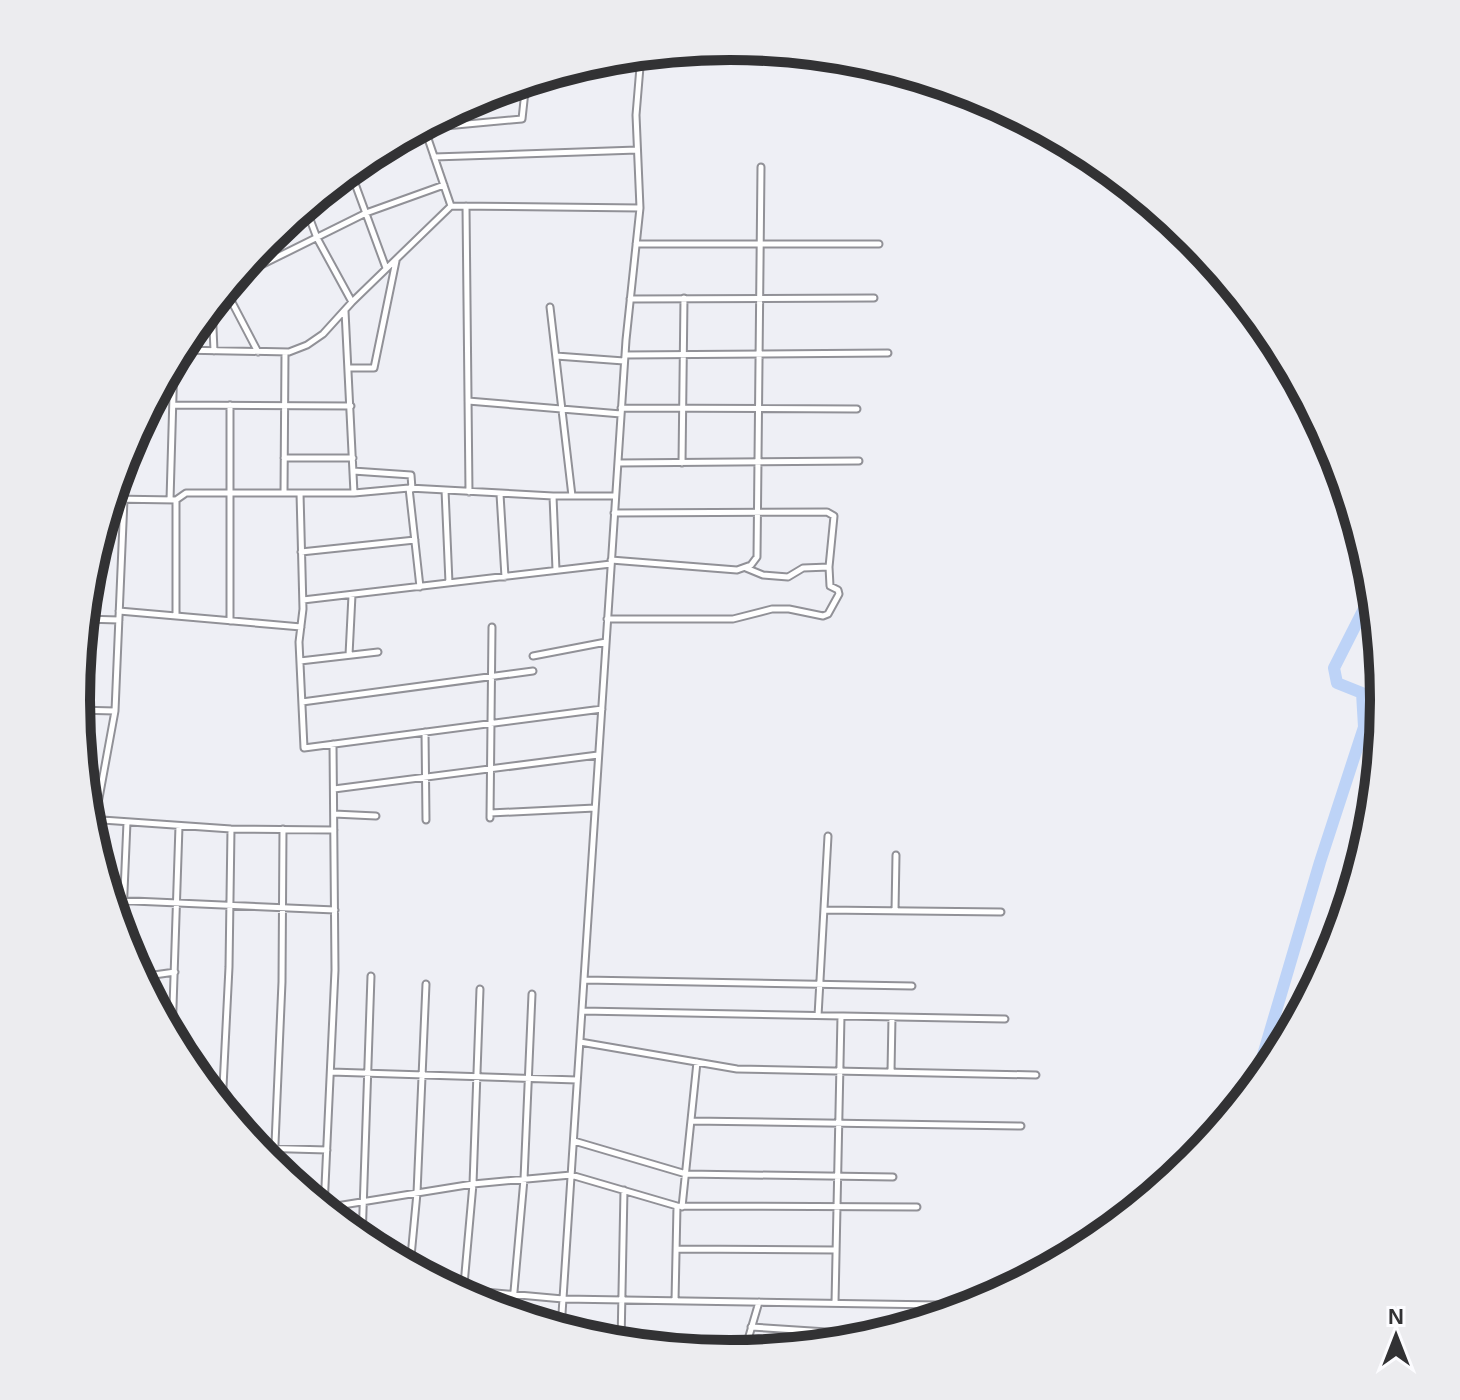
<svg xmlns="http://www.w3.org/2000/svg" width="1460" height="1400" font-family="Arial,sans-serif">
<rect width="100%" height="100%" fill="#eeeff5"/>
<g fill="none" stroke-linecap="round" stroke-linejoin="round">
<path stroke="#bdd3f7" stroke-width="12" d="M1253,1089L1320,862L1364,727L1362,693L1337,683L1334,668L1373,591"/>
<defs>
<path id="street" d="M424,127L451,206
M424,128L522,119L526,82
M434,157L637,150
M350,170L386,268
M305,206L317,238L352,302
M466,206L469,492
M636,244H879
M233,279L366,213L444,185
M225,289L258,352
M630,299L874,298
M212,305L214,351
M550,307L572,496
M345,311L354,493
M179,350L289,352L307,345L323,334L352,302L451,206L640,208
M625,355L888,353
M556,356L624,361
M349,368H374L396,261
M468,401L621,414
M173,405L351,406
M621,408L857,409
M284,458H353
M618,463L859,461
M682,463L684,298
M353,471L411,475L412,489
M409,488L420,587
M445,490L449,583
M284,493L285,352
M300,493L303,609L299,642L304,748L602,709
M500,494L505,577
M553,496L556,570
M111,499L176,500L186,493H354L409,488L553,496H615
M118,499L119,472
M170,500L174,360
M176,500V616
M614,513L827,512L834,516L829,567L803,568L788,577L763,575L746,568
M301,552L415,540
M611,560L737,570L751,565L757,557L761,167
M303,600L611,564
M119,611L301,627
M84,619L119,620
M607,619H733L772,609H789L823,616L828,614L839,594L838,590L830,586L829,567
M230,621V405
M349,655L352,595
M533,656L606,642
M300,661L378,652
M302,702L533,671
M77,710L115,711
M425,732L426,820
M334,789L598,755
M490,813L595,808
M334,814L376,816
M490,818L492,627
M88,819L231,829L334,830
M95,820L115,711L124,499
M111,900L335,910
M824,910L1001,912
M895,911L896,855
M122,938L127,822
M140,977L175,972
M584,980L912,986
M582,1011L1005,1019
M818,1016L828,836
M172,1037L179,826
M580,1042L737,1069L1036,1075
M331,1072L577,1080
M891,1072L892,1017
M222,1107L229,967L231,829
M691,1121L1021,1126
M574,1141L686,1174L893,1177
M256,1148L327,1150
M274,1167L282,982L283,829
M682,1207L697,1062
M324,1208L473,1184L571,1175L677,1206L917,1207
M324,1208L335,970L333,744
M362,1240L371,976
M676,1249L836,1250
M410,1267L417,1193L426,984
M451,1289L563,1299L939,1305
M463,1296L473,1184L480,989
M675,1301L677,1206
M835,1303L841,1016
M512,1314L524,1179L532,994
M751,1327L873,1335
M561,1329L626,340L640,208L636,115L641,55
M621,1343L624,1190
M744,1353L759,1302"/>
</defs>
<use href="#street" stroke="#919197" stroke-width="9"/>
<use href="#street" stroke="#fff" stroke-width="5"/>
</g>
<path d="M0 0H1460V1400H0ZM90 700a640 640 0 1 1 1280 0a640 640 0 1 1-1280 0Z" fill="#ececef" fill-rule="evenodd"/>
<path fill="none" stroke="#323234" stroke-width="10" d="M90 700a640 640 0 1 1 1280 0a640 640 0 1 1-1280 0Z"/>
<g transform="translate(1396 1336)" stroke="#fcfcff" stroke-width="6" paint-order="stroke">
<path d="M0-6L14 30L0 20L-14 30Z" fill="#323234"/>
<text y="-12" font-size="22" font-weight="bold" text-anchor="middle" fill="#323234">N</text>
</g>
</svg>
